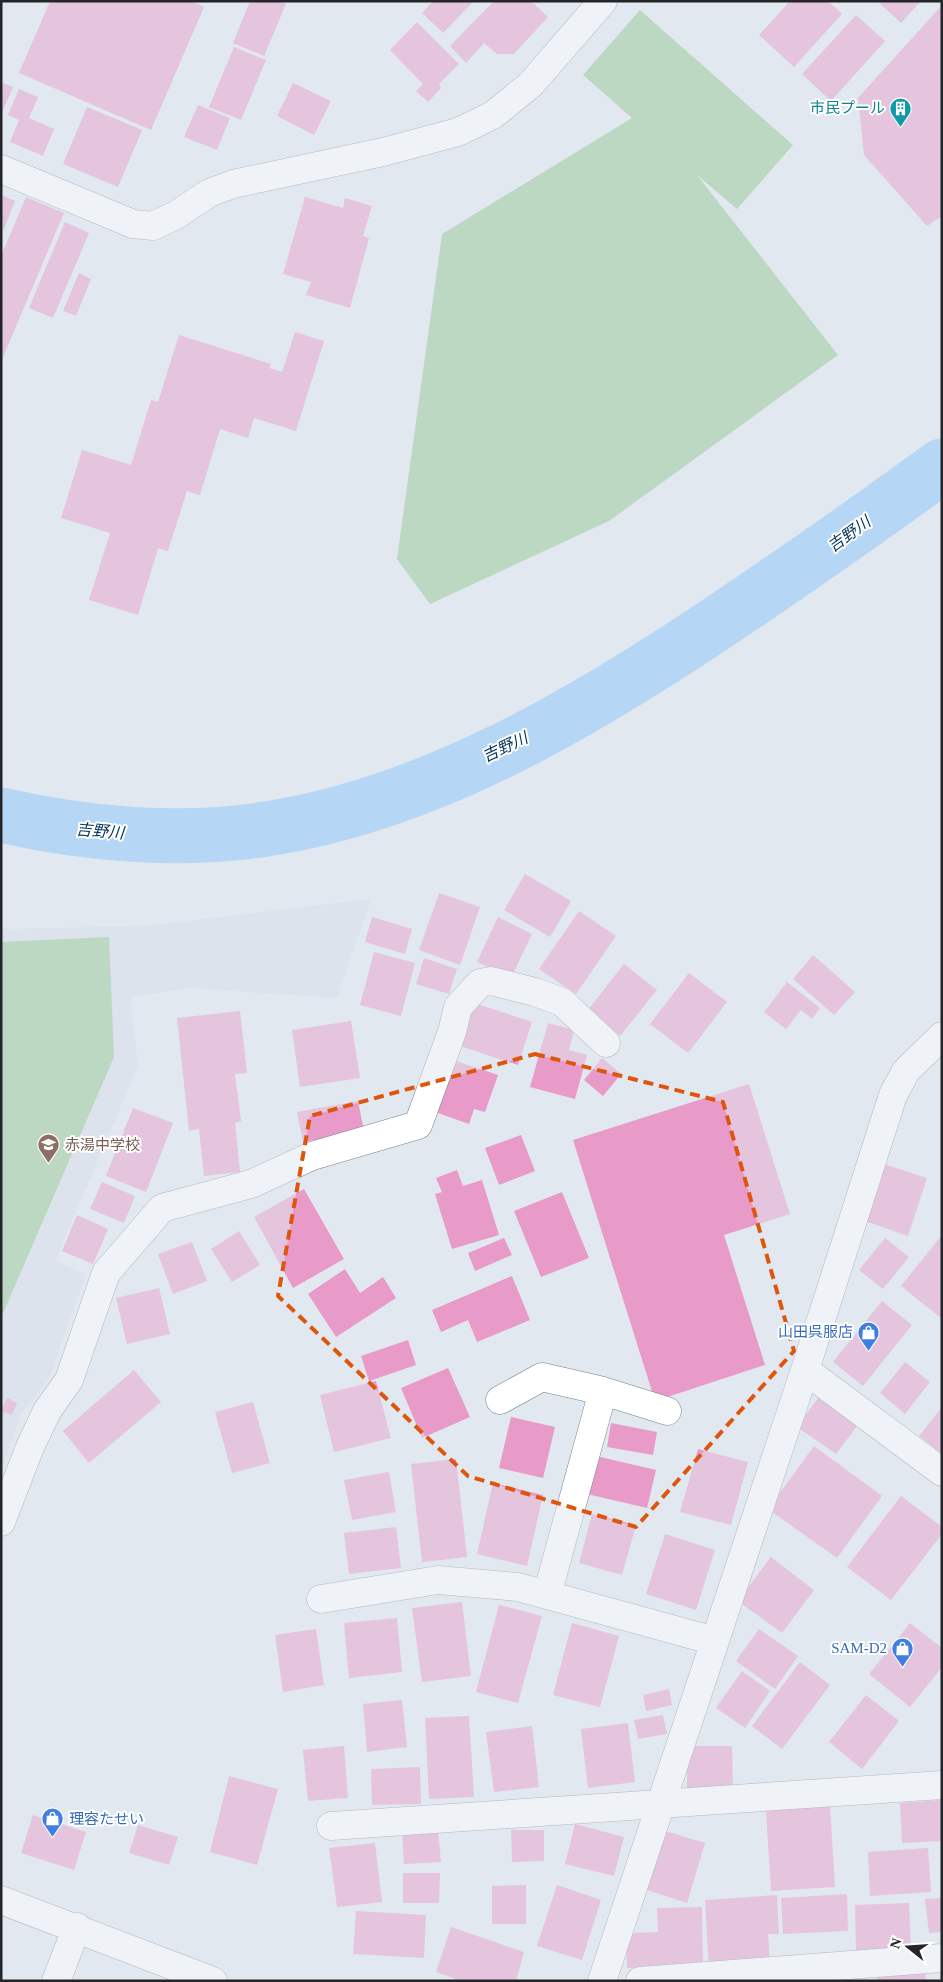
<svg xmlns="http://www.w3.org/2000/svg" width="943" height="1982" font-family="'Times New Roman','Noto Sans JP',serif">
<rect width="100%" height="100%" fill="#e2e8ef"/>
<path fill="#d4deec" d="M371,899L337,998L189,988L130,997L138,1066L55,1261L86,1274L49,1379L21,1414L1,1471V927L10,929L146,926Z"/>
<path fill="#8ec58f" d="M640,10L793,145L737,209L697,175L838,355L609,521L430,604L397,559L442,234L632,118L583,75Z
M109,937L114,1057L1,1318V942Z"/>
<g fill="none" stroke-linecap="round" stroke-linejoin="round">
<path stroke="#81c2ff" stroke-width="55" d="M1,815C85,834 180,843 266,829C430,804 583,713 719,622C795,571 868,520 942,466"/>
</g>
<path fill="#e89ac9" d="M50,1H191L204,7L151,130L19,73Z
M250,1H278L286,4L264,56L233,43Z
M433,1H474L443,33L422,13Z
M494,1H531L548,17L514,54H497L484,43L466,63L450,46Z
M790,1H828L842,14L794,67L759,35Z
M877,1H921L901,23Z
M942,5V216L927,226L864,155L858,98Z
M856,15L885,41L831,101L802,74Z
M417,22L459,64L439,84L441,88L428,102L416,91L423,84L390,50Z
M234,47L266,60L241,120L209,107Z
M1,82L13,87L1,115Z
M293,83L331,101L314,135L277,116Z
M19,89L38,97L29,118L54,129L43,156L10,142L19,120L8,115Z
M198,105L230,118L217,150L184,137Z
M87,107L142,130L118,187L63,164Z
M1,195L15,201L4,229L1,228Z
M26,197L64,213L1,362V256Z
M305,197L343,208L345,198L372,206L363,236L369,238L350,308L306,295L311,282L283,274Z
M65,222L89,233L53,318L29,308Z
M79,273L91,279L76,316L63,311Z
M295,332L324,341L296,431L254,418L248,438L220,429L200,495L187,491L168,551L158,548L138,615L89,600L110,533L61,518L82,450L131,465L151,400L158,402L179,335L271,364L269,368L282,372Z
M525,874L571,901L550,937L504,910Z
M439,893L480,907L460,965L419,950Z
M579,911L616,936L576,994L539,969Z
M372,917L412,929L405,954L365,942Z
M498,917L532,934L511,978L477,962Z
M374,952L415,963L401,1016L360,1005Z
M813,955L855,992L834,1015L793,979Z
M424,958L457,969L449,994L416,984Z
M624,964L657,990L620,1036L588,1010Z
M689,973L727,1002L688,1053L650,1024Z
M787,982L820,1008L812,1019L801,1010L786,1029L764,1012Z
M471,1002L532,1022L518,1065L457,1045Z
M240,1011L247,1073L235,1074L241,1121L235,1123L240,1172L204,1176L199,1129L189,1131L177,1018Z
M351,1021L360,1078L300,1087L292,1030Z
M548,1023L574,1030L569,1050L587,1055L575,1099L530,1087Z
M602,1058L621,1074L603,1096L584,1080Z
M453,1060L498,1075L485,1112L474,1109L469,1124L435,1112Z
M749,1084L790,1214L724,1235L765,1365L655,1401L573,1140Z
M358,1101L364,1131L303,1142L297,1112Z
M133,1108L173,1123L146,1192L106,1176Z
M521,1135L535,1171L499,1185L485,1148Z
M884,1164L927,1178L908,1236L865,1221Z
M457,1170L463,1186L482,1180L499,1235L452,1249L435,1194L442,1192L436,1178Z
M102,1182L135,1196L124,1223L90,1209Z
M304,1189L344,1259L293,1288L254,1217Z
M562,1192L589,1258L541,1277L514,1211Z
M77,1215L108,1229L93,1264L62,1251Z
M239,1231L260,1265L232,1282L211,1249Z
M942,1235V1317L941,1318L901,1286Z
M504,1238L512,1255L475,1271L468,1253Z
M885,1238L909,1257L883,1289L859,1270Z
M192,1242L207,1281L173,1294L158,1254Z
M345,1269L360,1293L383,1277L396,1298L336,1337L308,1294Z
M512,1276L530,1320L477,1342L468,1320L441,1332L432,1310Z
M159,1288L170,1334L127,1344L116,1298Z
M882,1301L912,1325L863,1386L833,1362Z
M408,1340L416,1365L369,1381L361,1356Z
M905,1362L930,1382L905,1414L880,1393Z
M448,1368L470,1417L422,1438L401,1388Z
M134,1370L161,1402L89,1463L63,1431Z
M376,1381L391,1438L334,1452L320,1395Z
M7,1398L17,1403L12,1415L1,1411Z
M818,1398L857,1426L836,1454L797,1427Z
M253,1402L270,1463L232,1473L215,1412Z
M942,1407V1454L919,1436Z
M511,1417L555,1427L543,1478L499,1468Z
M611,1423L657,1432L653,1455L607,1447Z
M814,1446L882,1496L837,1558L768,1509Z
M698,1449L748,1462L731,1525L680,1512Z
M596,1456L656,1470L647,1508L587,1494Z
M456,1459L467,1557L422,1562L411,1464Z
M389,1472L396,1512L352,1520L344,1480Z
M493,1483L543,1495L527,1566L477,1554Z
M901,1496L942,1527V1534L891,1600L847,1567Z
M592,1514L636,1525L622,1575L579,1563Z
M396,1527L401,1568L349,1574L344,1533Z
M665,1534L715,1550L696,1610L646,1594Z
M771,1557L814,1590L782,1633L738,1601Z
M462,1602L471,1676L422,1682L412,1608Z
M499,1605L542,1616L518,1703L476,1692Z
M397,1618L402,1672L349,1678L344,1623Z
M572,1623L619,1636L600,1707L553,1695Z
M910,1623L942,1648V1667L910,1707L869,1674Z
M316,1629L324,1685L283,1692L275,1635Z
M759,1629L798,1656L775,1689L736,1661Z
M800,1662L830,1685L782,1749L752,1726Z
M742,1671L770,1691L745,1728L716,1708Z
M669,1689L672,1705L646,1711L643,1695Z
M866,1695L899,1721L862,1769L829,1742Z
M402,1700L407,1747L367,1752L363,1704Z
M663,1715L667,1734L638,1739L634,1720Z
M469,1716L474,1797L429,1799L425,1718Z
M628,1723L635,1782L588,1788L581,1729Z
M532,1726L539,1787L494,1792L486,1732Z
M344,1746L348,1798L308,1801L303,1750Z
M687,1746H732L733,1792H687Z
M420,1767L421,1804L372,1805L371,1769Z
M229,1776L278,1789L257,1865L210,1852Z
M942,1800V1841L902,1843L900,1803Z
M830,1806L835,1887L771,1891L766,1810Z
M33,1815L86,1832L74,1870L21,1853Z
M575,1824L624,1837L614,1876L565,1864Z
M138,1825L178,1837L169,1865L129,1853Z
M438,1830L441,1862L404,1864L402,1833Z
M511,1830H544V1861L512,1862Z
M662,1830L705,1843L687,1903L644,1889Z
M375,1843L382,1902L337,1907L329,1848Z
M928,1848L931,1892L870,1896L868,1852Z
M403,1873H440L439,1903H403Z
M526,1885V1924H492V1886Z
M557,1885L601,1900L582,1960L537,1946Z
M847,1894L848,1931L783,1934L781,1898Z
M777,1895L779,1934H768L770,1965L709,1969L705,1900Z
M942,1898V1932L929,1933L925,1899Z
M909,1903L911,1949L856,1952L855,1905Z
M702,1907L703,1966L627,1968L626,1933L658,1932L657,1908Z
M356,1911L426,1915L424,1958L353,1954Z
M451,1927L524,1952L516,1981H455L456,1979L436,1972Z
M925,1971L926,1981H878L877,1976Z"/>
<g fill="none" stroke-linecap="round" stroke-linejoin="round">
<defs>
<path id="minor" d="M1,169L133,224L153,226L176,215L209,193L233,184L383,152L458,132L493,115L530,85L603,1
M805,1370L942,1472
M500,1400L542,1377L603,1391L667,1411
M1,1522L30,1447L47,1411L69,1380L106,1273L162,1208L251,1184L312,1156L418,1125L452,1032L458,1007L480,983L491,981L535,992L562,1002L606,1043
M547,1595L603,1391
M321,1599L438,1580L518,1587L715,1641
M331,1826L942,1785
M1,1900L213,1981
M56,1981L77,1927
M602,1981L805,1370L893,1095L906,1071L942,1036
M640,1981L942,1958"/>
</defs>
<use href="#minor" stroke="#7b8188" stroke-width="29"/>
<use href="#minor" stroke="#fff" stroke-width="28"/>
</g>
<path d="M0 0H943V1982H0ZM535,1054L723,1102L794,1351L636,1527L468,1476L278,1296L310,1116Z" fill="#e2e8ef" fill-opacity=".55" fill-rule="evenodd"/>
<path fill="none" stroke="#de560d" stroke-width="4" stroke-dasharray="10 6" stroke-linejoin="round" d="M535,1054L723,1102L794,1351L636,1527L468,1476L278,1296L310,1116Z"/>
<defs>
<symbol id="building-pin" viewBox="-11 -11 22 30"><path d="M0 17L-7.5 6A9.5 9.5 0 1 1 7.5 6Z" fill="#0f9aa8" stroke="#fff"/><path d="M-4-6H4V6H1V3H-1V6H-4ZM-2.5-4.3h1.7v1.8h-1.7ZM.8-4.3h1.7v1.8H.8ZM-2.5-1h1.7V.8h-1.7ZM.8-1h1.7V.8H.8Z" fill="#fff"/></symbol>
<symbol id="school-pin" viewBox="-11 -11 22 30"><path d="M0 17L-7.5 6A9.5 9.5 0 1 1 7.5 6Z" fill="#8d6e63" stroke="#fff"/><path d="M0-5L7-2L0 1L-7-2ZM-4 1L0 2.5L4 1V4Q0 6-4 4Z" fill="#fff"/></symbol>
<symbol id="shop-pin" viewBox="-11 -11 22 30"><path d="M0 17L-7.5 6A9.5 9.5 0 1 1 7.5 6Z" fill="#3f7fe0" stroke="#fff"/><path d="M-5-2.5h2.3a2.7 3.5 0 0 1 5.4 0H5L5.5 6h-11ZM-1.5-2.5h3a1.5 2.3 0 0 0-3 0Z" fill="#fff"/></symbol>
</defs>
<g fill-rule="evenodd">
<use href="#building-pin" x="888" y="96" width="25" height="34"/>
<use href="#school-pin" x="36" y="1132" width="25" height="34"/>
<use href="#shop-pin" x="856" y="1320" width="25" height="34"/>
<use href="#shop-pin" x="890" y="1636" width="25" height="34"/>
<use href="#shop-pin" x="40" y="1806" width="25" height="34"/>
</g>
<g text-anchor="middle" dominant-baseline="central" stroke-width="4" stroke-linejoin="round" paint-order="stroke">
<g font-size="15" fill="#0d838f" stroke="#fff" text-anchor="end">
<text x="885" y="108">市民プール</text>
</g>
<g font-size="15" fill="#785e54" stroke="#fff" text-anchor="start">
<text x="65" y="1145">赤湯中学校</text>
</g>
<g font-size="15" fill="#366cbe" stroke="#fff" text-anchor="end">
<text x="853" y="1332">山田呉服店</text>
<text x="887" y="1648">SAM-D2</text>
<text x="69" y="1819" text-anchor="start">理容たせい</text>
</g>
<g font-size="16" font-style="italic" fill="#04365c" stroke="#fff">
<text transform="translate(849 534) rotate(-36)">吉野川</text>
<text transform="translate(505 747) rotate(-25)">吉野川</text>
<text transform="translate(100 831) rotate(5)">吉野川</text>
</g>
</g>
<rect width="943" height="1982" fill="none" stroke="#232528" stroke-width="5"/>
<g transform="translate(908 1947) rotate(287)" stroke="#ffffff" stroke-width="4" paint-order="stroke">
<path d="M0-4L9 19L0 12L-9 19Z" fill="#232528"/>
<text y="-8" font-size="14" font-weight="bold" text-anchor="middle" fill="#232528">N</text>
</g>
</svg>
